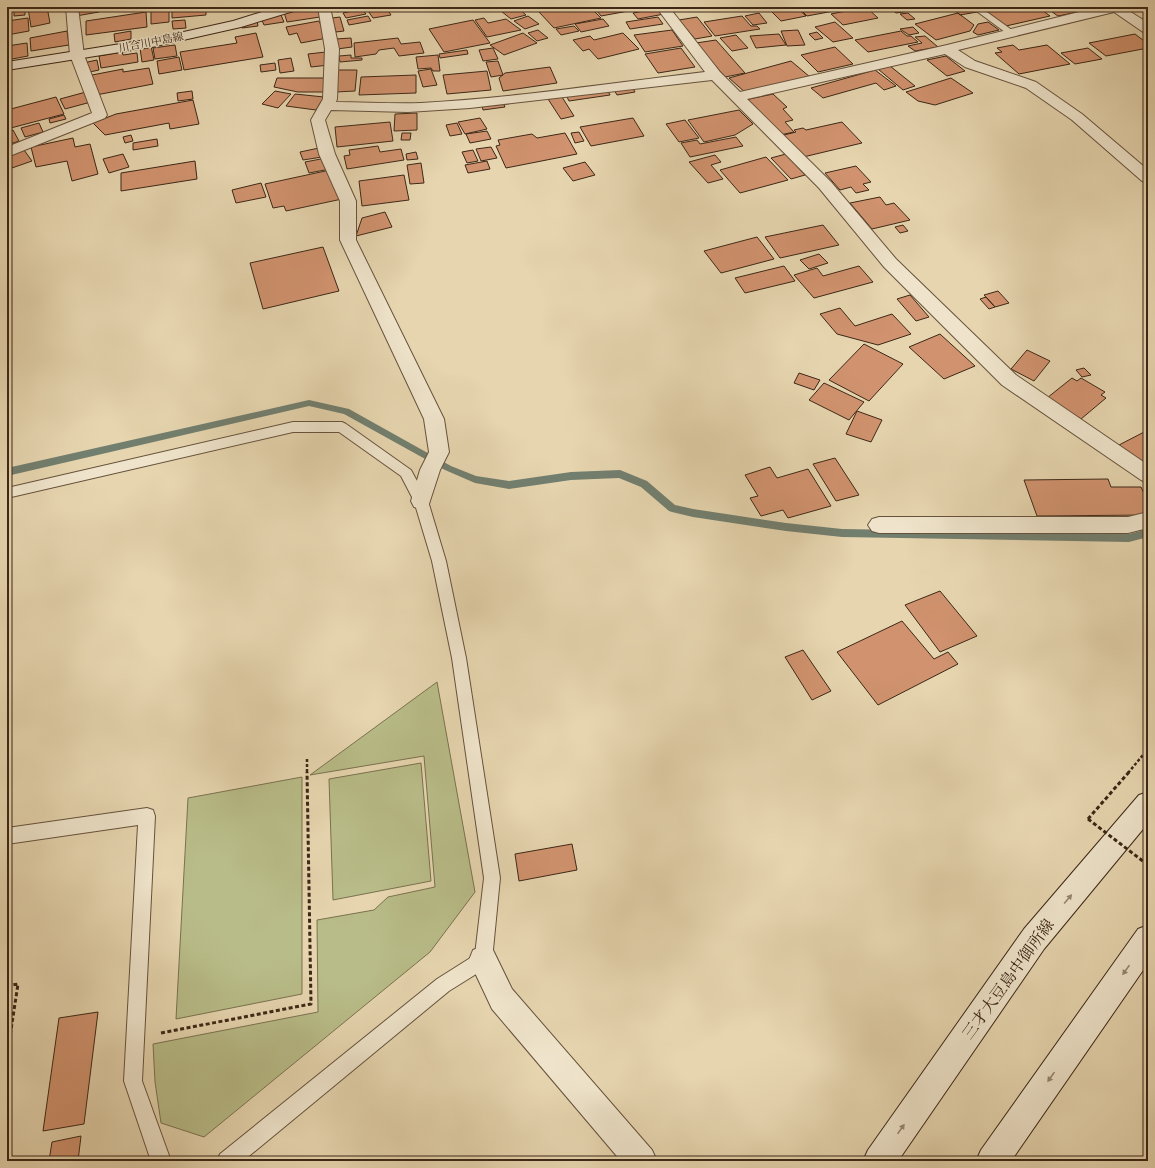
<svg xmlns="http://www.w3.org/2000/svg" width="1155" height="1168" font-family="'EB Garamond','Noto Serif JP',serif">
<rect width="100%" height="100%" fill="#e6d5af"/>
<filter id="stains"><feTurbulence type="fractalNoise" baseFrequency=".005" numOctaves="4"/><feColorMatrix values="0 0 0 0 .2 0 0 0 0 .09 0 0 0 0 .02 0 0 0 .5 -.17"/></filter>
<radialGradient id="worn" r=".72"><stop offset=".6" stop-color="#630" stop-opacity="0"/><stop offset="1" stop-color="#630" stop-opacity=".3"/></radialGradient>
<path fill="#b8bc88" stroke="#7a724f" d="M437,682L475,892L430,952L204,1137L161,1123L155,1082L153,1044L318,1012L317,920L374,910L388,897L435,887L424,756L310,775Z
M421,763L431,881L333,900L329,779Z
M302,777V994L176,1019L188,798Z"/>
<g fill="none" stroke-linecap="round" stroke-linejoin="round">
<path fill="#727f6f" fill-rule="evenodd" d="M309,400L349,409L451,466L476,476L509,481L571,472L620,470L647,481L675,505L693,509L786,523L842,529L1129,534L1148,529V537L1129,542L842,537L786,531L693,517L672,512L669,511L641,487L619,478L571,480L509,489L475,483L445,470L344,414L309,406L7,476V468Z"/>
</g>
<path fill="#d1936f" stroke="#3c2716" d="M47,7L50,23L31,27L28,8Z
M75,7H98L99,12L76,16Z
M151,7H169V22L151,24Z
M172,7H206V15L172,18Z
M317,7L320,17L287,22L284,12Z
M333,7H355L337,12Z
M373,7H386L391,15L373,18L366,8Z
M514,7H517L526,15L511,19L501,11Z
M560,7H590L601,18L554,28L539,12Z
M594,7H632L634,10L601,16Z
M635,7H657L638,11Z
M767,7H796L806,16L781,21Z
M798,7H836L839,10L807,16Z
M866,7L878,18L843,25L831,14Z
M889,7H929L930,8L896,13Z
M951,7H972L977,12L960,15Z
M997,7H1038L1050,16L1006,26L986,11L999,8Z
M1045,7H1071L1078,12L1058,16Z
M659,8L664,14L638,19L633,13Z
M25,9V15L14,16V10Z
M362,9L366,14L346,18L343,13Z
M146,12L147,27L86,35V21Z
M759,13L767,23L753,25L745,16Z
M908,13L915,19L907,20L900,14Z
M958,13L974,25L970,31L936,40L915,24Z
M281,15L284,22L264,25L261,18Z
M368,16L371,21L349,25L347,20Z
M528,16L539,24L525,29L514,21Z
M742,16L751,26H757L760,29L715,36L704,22Z
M340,17L344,31L336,32L332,18Z
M658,17L663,24L630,29L626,22Z
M697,17L712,36L695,39L679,20Z
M28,18L29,31L7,35V21Z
M484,18L488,23L506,19L521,30L487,37L475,20Z
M603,19L609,26L581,32L575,24Z
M185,20L186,28L173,29L172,21Z
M473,20L490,43L444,52L429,29Z
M257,21L258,26L242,28L241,23Z
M319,21L327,38L301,43L297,33L289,35L286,27Z
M835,22L853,38L833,42L815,27Z
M988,22L999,30L978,35L973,32L978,24Z
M574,26L579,31L561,35L556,29Z
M913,27L919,33L909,35L900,29Z
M538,30L548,38L537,41L528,33Z
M672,30L683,46L645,52L634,35Z
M798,30L805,45L787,46L781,31Z
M67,31L69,45L31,51L30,38Z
M131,31V39L115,42L114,34Z
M901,31L907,36H911L918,42L868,52L855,40Z
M817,32L823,38L815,40L809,34Z
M256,33L263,57L184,70L180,52L237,43L235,37Z
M523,33L537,43L504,55L490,45Z
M623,33L639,49L598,59L589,49L583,51L573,40L590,36L594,40Z
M779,34L786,45L756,48L750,36Z
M1135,34L1148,44V48L1106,56L1089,43Z
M736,35L748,48L732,51L720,38Z
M925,36L938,47L915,51L908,46L922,43L915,37Z
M351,38L352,47L337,49L336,39Z
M398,38L401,44L420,42L424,53L399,56L394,48L379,50L376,54L355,57L354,43Z
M716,40L745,73L725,77L696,43Z
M27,43L28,56L7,60V46Z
M175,45L177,56L155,59L153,48Z
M1013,45L1019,50L1047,45L1070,64L1019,74L995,53L1002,52L997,48Z
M151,46L154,60L142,62L140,48Z
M835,47L853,64L818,72L801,55Z
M493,48L498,59L483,61L479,50Z
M681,48L695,67L658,73L645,54Z
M1088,48L1102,59L1075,64L1061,53Z
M467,50L468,54L440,58L439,54Z
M122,52L123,55L137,53L138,62L101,68L99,56Z
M326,52L329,65L311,67L308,54Z
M351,55V58H362V60L340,62L339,56Z
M438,55L440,71H433L431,68L418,69L416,57Z
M946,56L965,71L947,76L927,60Z
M179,57L182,70L159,74L157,61Z
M291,58L294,71L280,73L278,60Z
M97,60L99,70L85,73L83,63Z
M498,61L503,75L491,77L486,62Z
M791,61L810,77L747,94L729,78Z
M275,63L276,70L261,72L260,65Z
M890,66L915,86L903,90L878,69Z
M550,67L557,83L503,91L499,78L505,73Z
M149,68L153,84L96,95L92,75L123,69V72Z
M431,69L437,85L423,87L418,71Z
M338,70H357L355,91L336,92Z
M875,70L896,86L884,90L876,83L823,98L811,88Z
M487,71L491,90L447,94L443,75Z
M416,75V93L359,95L361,77Z
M277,78H328L324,92H298L274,87Z
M951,78L973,93L935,105L918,101L906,92Z
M631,85L635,92L617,95L613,88Z
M607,89L610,95L569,101L566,95Z
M192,91L193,99L178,101L177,93Z
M275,91L291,94L278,108L262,104Z
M86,92L91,102L65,109L60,99Z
M295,94L324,97L316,110L286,106Z
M773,94L787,107L783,109L793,120L785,122L794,132L780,135L745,100Z
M56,97L64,114L7,129V110Z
M562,97L574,116L561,119L548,99Z
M193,100L199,124L170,129L169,123L105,135L93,123L116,114Z
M503,102L505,107L483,110L482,105Z
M739,110L753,124L735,135L704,142L688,120Z
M417,113V130L394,131L395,114Z
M64,115L66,119L50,123L49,119Z
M480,118L487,129L465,134L458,122Z
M633,118L644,136L591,146L580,127Z
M685,120L699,138L679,142L666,124Z
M390,122L393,141L337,147L335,127Z
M842,122L862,143L799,158L780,136L796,132L794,130L803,128L806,130Z
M39,123L43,132L25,137L21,128Z
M457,123L462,134L450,136L446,125Z
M13,130L19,141L7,145V132Z
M487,131L491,139L470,143L466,134Z
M579,132L584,141L575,143L571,133Z
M402,133H411L410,140H401Z
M565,133L577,154L506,168L496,146L500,145L498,140L532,134L537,138Z
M131,135L133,141L125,143L123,137Z
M736,137L743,146L690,157L681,143L697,140L700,144Z
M73,138L75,147L90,144L98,174L72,181L67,161L36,167L31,147Z
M157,139L158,146L133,150V143Z
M378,146L380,152L401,149L404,160L347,169L344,156L350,155L349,150Z
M491,147L497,158L481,161L476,149Z
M319,148L322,157L303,160L300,152Z
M24,150L32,161L9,169L7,166V155Z
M473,150L478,161L467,163L462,152Z
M416,152L418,159L407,160L406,154Z
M123,154L129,167L109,173L103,159Z
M786,154L805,175L791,179L771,158Z
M715,155L721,162L711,165L723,179L708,183L689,162Z
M766,157L788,180L740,193L720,170Z
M326,158L330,169L309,173L305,162Z
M195,161L197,179L121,191V173Z
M487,161L490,169L468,173L465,165Z
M585,162L595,175L573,181L563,168Z
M421,163L424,183L410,184L407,165Z
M856,166L871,182L863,184L869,190L856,193L851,187L840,190L825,173Z
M330,170L342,199L286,211L284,206L273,208L265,184Z
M404,175L409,200L362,206L359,181Z
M261,183L266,197L236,203L232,190Z
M880,197L886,205L894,203L910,220L872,229L850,203Z
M385,212L392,227L356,236L362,218Z
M823,225L839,245L780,258L765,237Z
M903,225L908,231L900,233L895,227Z
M757,237L774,259L721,273L704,251Z
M323,247L339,291L263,309L250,263Z
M819,254L828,263L809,269L800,260Z
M784,266L795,281L745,293L735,278Z
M859,266L873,282L814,298L794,275L817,268L823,276Z
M998,291L1009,303L995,307L984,295Z
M910,295L929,317L916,321L897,299Z
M986,297L995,307L989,309L980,299Z
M840,308L855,326L892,314L911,334L878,345L837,334L820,314Z
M940,334L975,366L944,379L909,347Z
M864,344L903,364L869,401L829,380Z
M1027,350L1050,361L1034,381L1011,369Z
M1084,368L1091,375L1082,377L1076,370Z
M799,373L820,380L814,390L794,383Z
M1072,378L1077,381L1081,378L1105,392L1101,395L1106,398L1081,419L1047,398Z
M824,383L864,402L849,420L809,400Z
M857,411L882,420L871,442L846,434Z
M1148,430V467L1119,445Z
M835,458L859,495L836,501L813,464Z
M770,467L777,478L808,469L831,506L788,518L783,510L761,516L750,498L758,496L745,475Z
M1108,479L1111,487H1141L1148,502V515L1037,516L1024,480Z
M940,591L977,636L940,652L905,605Z
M902,621L934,659L948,652L958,664L878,705L837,652Z
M803,650L831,691L812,700L785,657Z
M572,844L577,870L519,881L515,854Z
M98,1012L84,1124L43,1131L59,1018Z
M81,1136L78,1161H49L52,1142Z"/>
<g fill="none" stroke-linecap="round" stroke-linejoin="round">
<defs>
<path id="service" d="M971,7H980L1016,33L1012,36L1009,35Z
M293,422H342L346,424L411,470L428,501L446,561L466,658L500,878L492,960L489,966L449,991L243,1161H217L220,1154L437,979L475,955L484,878L452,658L432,561L414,501L401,476L339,432H293L7,498V488Z
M147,808L153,810L155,816L142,1081L171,1161H151L124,1081L138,825L7,844V828Z"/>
<path id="minor" d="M66,7H78L84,55L107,115L105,118L7,157V147L92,113L70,55Z
M318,7H330L339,49L337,99L336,102C364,102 392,104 421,103C516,98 611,83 705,72L656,7H669L720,72L740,92L947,45L1091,9L1102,7H1123L1148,23V33L1143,32L1114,12L958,50L975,61L1036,82L1082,114L1148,170V183L1142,181L1072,120L1026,88L965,67L945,54L747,99L831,182L896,259L1016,375L1148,465V483L1141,480L1002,385L884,267L819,188L712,80L470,108L408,112L331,110L325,120L335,154L356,201V240L444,419L449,452L440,470L428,507L421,509L414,507L411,501L420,470L429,452L424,419L340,240V201L319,154L311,120L323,99L325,49Z
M1148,512V528L1128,533H879L872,531L868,525L872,519L879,517H1128Z
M483,946L493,950L512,989L652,1150L657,1161H621L492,1009L469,960L473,950Z"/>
<path id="secondary" d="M278,7H298L297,10L241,27L152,47L7,70V62L152,39L233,21Z
M1148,792V823L1044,949L898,1161H863L868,1150L1024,929L1139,795Z
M1148,925V963L1011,1161H976L981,1150L1138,929Z"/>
</defs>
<use href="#service" stroke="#66523c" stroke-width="2"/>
<use href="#minor" stroke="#66523c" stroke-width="2"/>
<use href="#secondary" stroke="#3c2716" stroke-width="2"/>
<path stroke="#3c2716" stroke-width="2.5" stroke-dasharray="3 2" stroke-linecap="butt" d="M307,759V773
M1128,773L1148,749"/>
<path stroke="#3c2716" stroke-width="3" stroke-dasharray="4 2.5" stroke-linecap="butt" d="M1088,819L1129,772
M7,986L18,984L7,1056
M161,1033L311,1004L307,772"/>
<use href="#service" fill="#efe4cb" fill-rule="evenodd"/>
<use href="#minor" fill="#efe4cb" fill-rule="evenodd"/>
<use href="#secondary" fill="#efe4cb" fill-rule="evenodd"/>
<path stroke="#3c2716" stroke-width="3" stroke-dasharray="4 2.5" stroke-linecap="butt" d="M1088,819L1148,865"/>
</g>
<defs><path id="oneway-solid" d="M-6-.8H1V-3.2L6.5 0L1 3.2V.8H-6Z"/></defs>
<g fill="#968670">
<use href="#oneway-solid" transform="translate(1068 899) rotate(-50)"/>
<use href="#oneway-solid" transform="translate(1126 970) rotate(125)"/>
<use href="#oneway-solid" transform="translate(1051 1077) rotate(125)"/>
<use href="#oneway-solid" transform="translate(901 1129) rotate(-55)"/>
</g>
<g text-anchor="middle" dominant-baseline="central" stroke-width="3" stroke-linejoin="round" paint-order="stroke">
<g font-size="11" fill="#3c2716" stroke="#efe4cb">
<text transform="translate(151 42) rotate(-11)">川合川中島線</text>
</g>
<g font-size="16" fill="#3c2716" stroke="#efe4cb">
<text transform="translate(1008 979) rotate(-54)">三才大豆島中御所線</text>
</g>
</g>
<rect width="1155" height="1168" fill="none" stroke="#e6d5af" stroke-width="24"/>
<rect x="8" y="8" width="1139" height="1152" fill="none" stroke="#3c2716" stroke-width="2"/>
<rect x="12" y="12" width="1131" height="1144" fill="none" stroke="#3c2716"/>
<rect width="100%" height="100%" filter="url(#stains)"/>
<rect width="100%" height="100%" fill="url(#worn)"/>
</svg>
